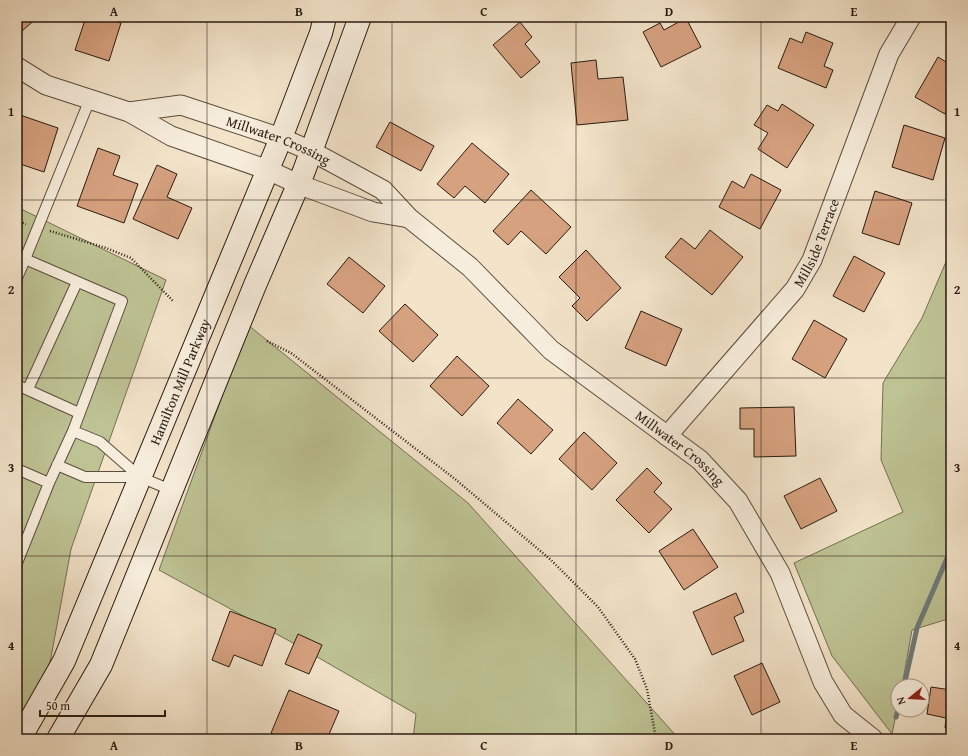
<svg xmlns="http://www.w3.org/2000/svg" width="968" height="756" font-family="'Gentium Book Plus',serif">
<rect width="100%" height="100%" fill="#f2e3c9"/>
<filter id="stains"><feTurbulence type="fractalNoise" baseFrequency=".005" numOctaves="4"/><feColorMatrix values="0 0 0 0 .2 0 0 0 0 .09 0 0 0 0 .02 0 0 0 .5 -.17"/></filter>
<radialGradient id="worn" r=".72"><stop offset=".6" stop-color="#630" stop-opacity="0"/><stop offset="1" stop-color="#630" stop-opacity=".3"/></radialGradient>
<path fill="#bec394" stroke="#746f52" d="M17,207L166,280L71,549L42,706L17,739Z
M951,250V618L912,630L902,686H898V704L892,734L832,656L794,563L903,512L881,460L883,383L922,318Z
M248,325L468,503L679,739H413L416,714L293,643L159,570Z"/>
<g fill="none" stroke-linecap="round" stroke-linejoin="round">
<path stroke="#707b7a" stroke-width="5" d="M904,686L917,628L951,549
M896,717L898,710"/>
</g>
<path fill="#d6a17f" stroke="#291b10" d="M17,17H38L22,31L17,25Z
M86,17H102L121,23L109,61L75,50Z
M686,18L701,47L661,67L643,32L660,23L664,30Z
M520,22L532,37L525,44L540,62L521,78L493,45Z
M806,32L833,43L824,66L833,70L826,88L778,68L790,38L802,43Z
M938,57L951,65V103L945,114L915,97Z
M596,60L598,79L623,77L628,120L577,125L571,63Z
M782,104L814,125L787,168L758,149L768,133L754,125L767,105L778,111Z
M17,114L58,128L44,172L17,163Z
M390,122L434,146L421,171L376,147Z
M904,125L945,138L933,180L892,167Z
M472,143L509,174L485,203L465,186L454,198L437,184Z
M98,148L120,156L113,175L138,184L124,223L77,206Z
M157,165L177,174L167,197L192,208L178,239L133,219Z
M751,174L781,190L760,229L719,207L732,181L744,188Z
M531,190L571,227L546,254L521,231L508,245L493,231Z
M875,191L912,203L899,245L862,233Z
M710,230L743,257L712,295L665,257L681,238L695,249Z
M586,250L621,288L587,321L572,306L580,298L559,277Z
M854,256L885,273L864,312L833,296Z
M349,257L385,286L363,313L327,284Z
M405,304L438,335L413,362L379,331Z
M641,311L682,329L666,366L625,348Z
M814,320L847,339L825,378L792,359Z
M457,356L489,386L462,416L430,386Z
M518,399L553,430L531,454L497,423Z
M794,407L796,456L754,457V429H740V408Z
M584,432L617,463L592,490L559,459Z
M647,468L662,483L654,492L672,509L649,533L616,500Z
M820,478L837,511L801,529L784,496Z
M693,529L718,567L684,590L659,551Z
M736,593L744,612L734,617L744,641L712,655L693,612Z
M230,611L276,629L262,666L234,655L229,667L212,660Z
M298,634L322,645L309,674L285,664Z
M762,663L780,702L752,715L734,676Z
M931,687L951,690V729L945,728L946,718L927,714Z
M289,690L339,711L327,739H286L271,733Z
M784,735L787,739H777Z"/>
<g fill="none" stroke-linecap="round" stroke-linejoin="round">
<defs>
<path id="lane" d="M25,259L90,99
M17,278L25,259L122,301L73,431L49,483L17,469
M17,385L79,413
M28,389L77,282
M73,431L100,442L140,477L171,490
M57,465L85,477H140
M17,563L49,483"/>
<g id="street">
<path d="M17,67L46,85L129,112L171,136L268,170L298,184L373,212L409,218"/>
<path id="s1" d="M129,112L181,105L281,138L311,151L383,190L409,218L470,267L551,350L700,460L738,501L780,573L823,682L843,715L873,739"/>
<path id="s2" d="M667,436L795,289L812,260L889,54L911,17"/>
</g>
<g id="secondary">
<path id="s3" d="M18,739L23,733L64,661L281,138L321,33L325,17"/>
<path d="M58,739L101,665L255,285L304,171L360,17"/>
</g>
</defs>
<use href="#lane" stroke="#5b4d3e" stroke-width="12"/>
<use href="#street" stroke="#5b4d3e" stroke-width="21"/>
<use href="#secondary" stroke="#291b10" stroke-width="24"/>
<path stroke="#291b10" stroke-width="2.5" stroke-dasharray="1 2" stroke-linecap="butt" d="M17,221L26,224
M50,231L106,248L131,258L173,301
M267,341L291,353L455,479L551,560L598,607L635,659L647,689L656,739"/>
<use href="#lane" stroke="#f7eddc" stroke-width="10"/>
<use href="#street" stroke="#f7eddc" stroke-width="19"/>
<use href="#secondary" stroke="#f7eddc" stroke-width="22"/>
</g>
<path fill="none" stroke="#291b10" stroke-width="1" stroke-opacity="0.55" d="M207,17V739M392,17V739M576,17V739M761,17V739M17,200H951M17,378H951M17,556H951"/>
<g text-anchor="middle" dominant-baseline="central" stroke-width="4" stroke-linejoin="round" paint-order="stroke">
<g font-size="14" fill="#291b10" stroke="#f7eddc">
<text stroke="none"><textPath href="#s1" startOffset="156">Millwater Crossing</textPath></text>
<text stroke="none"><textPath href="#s2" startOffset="246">Millside Terrace</textPath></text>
<text stroke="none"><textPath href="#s3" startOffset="393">Hamilton Mill Parkway</textPath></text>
<text stroke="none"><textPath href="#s1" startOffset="667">Millwater Crossing</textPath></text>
</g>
</g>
<rect width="968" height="756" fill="none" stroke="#f2e3c9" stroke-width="44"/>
<g transform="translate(910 698) rotate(252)"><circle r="19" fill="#f7eddc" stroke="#a5998a"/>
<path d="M0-3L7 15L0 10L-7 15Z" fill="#8f2418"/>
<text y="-6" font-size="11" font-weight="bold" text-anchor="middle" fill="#291b10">N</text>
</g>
<path d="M40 710v6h125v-6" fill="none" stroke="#291b10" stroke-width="2"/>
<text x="46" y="710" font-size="12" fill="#291b10" stroke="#f7eddc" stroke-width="3" paint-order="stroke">50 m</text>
<rect x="22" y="22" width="924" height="712" fill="none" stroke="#291b10" stroke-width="1.5"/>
<g font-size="13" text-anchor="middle" font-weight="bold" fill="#291b10">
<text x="114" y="16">A</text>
<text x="299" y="16">B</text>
<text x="484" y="16">C</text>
<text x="669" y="16">D</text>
<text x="854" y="16">E</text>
<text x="11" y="116">1</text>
<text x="957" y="116">1</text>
<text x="11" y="294">2</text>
<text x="957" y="294">2</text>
<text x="11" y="472">3</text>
<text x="957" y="472">3</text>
<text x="11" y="650">4</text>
<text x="957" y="650">4</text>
<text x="114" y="750">A</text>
<text x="299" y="750">B</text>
<text x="484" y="750">C</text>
<text x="669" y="750">D</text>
<text x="854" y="750">E</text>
</g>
<rect width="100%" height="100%" filter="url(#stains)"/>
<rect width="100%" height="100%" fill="url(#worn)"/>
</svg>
